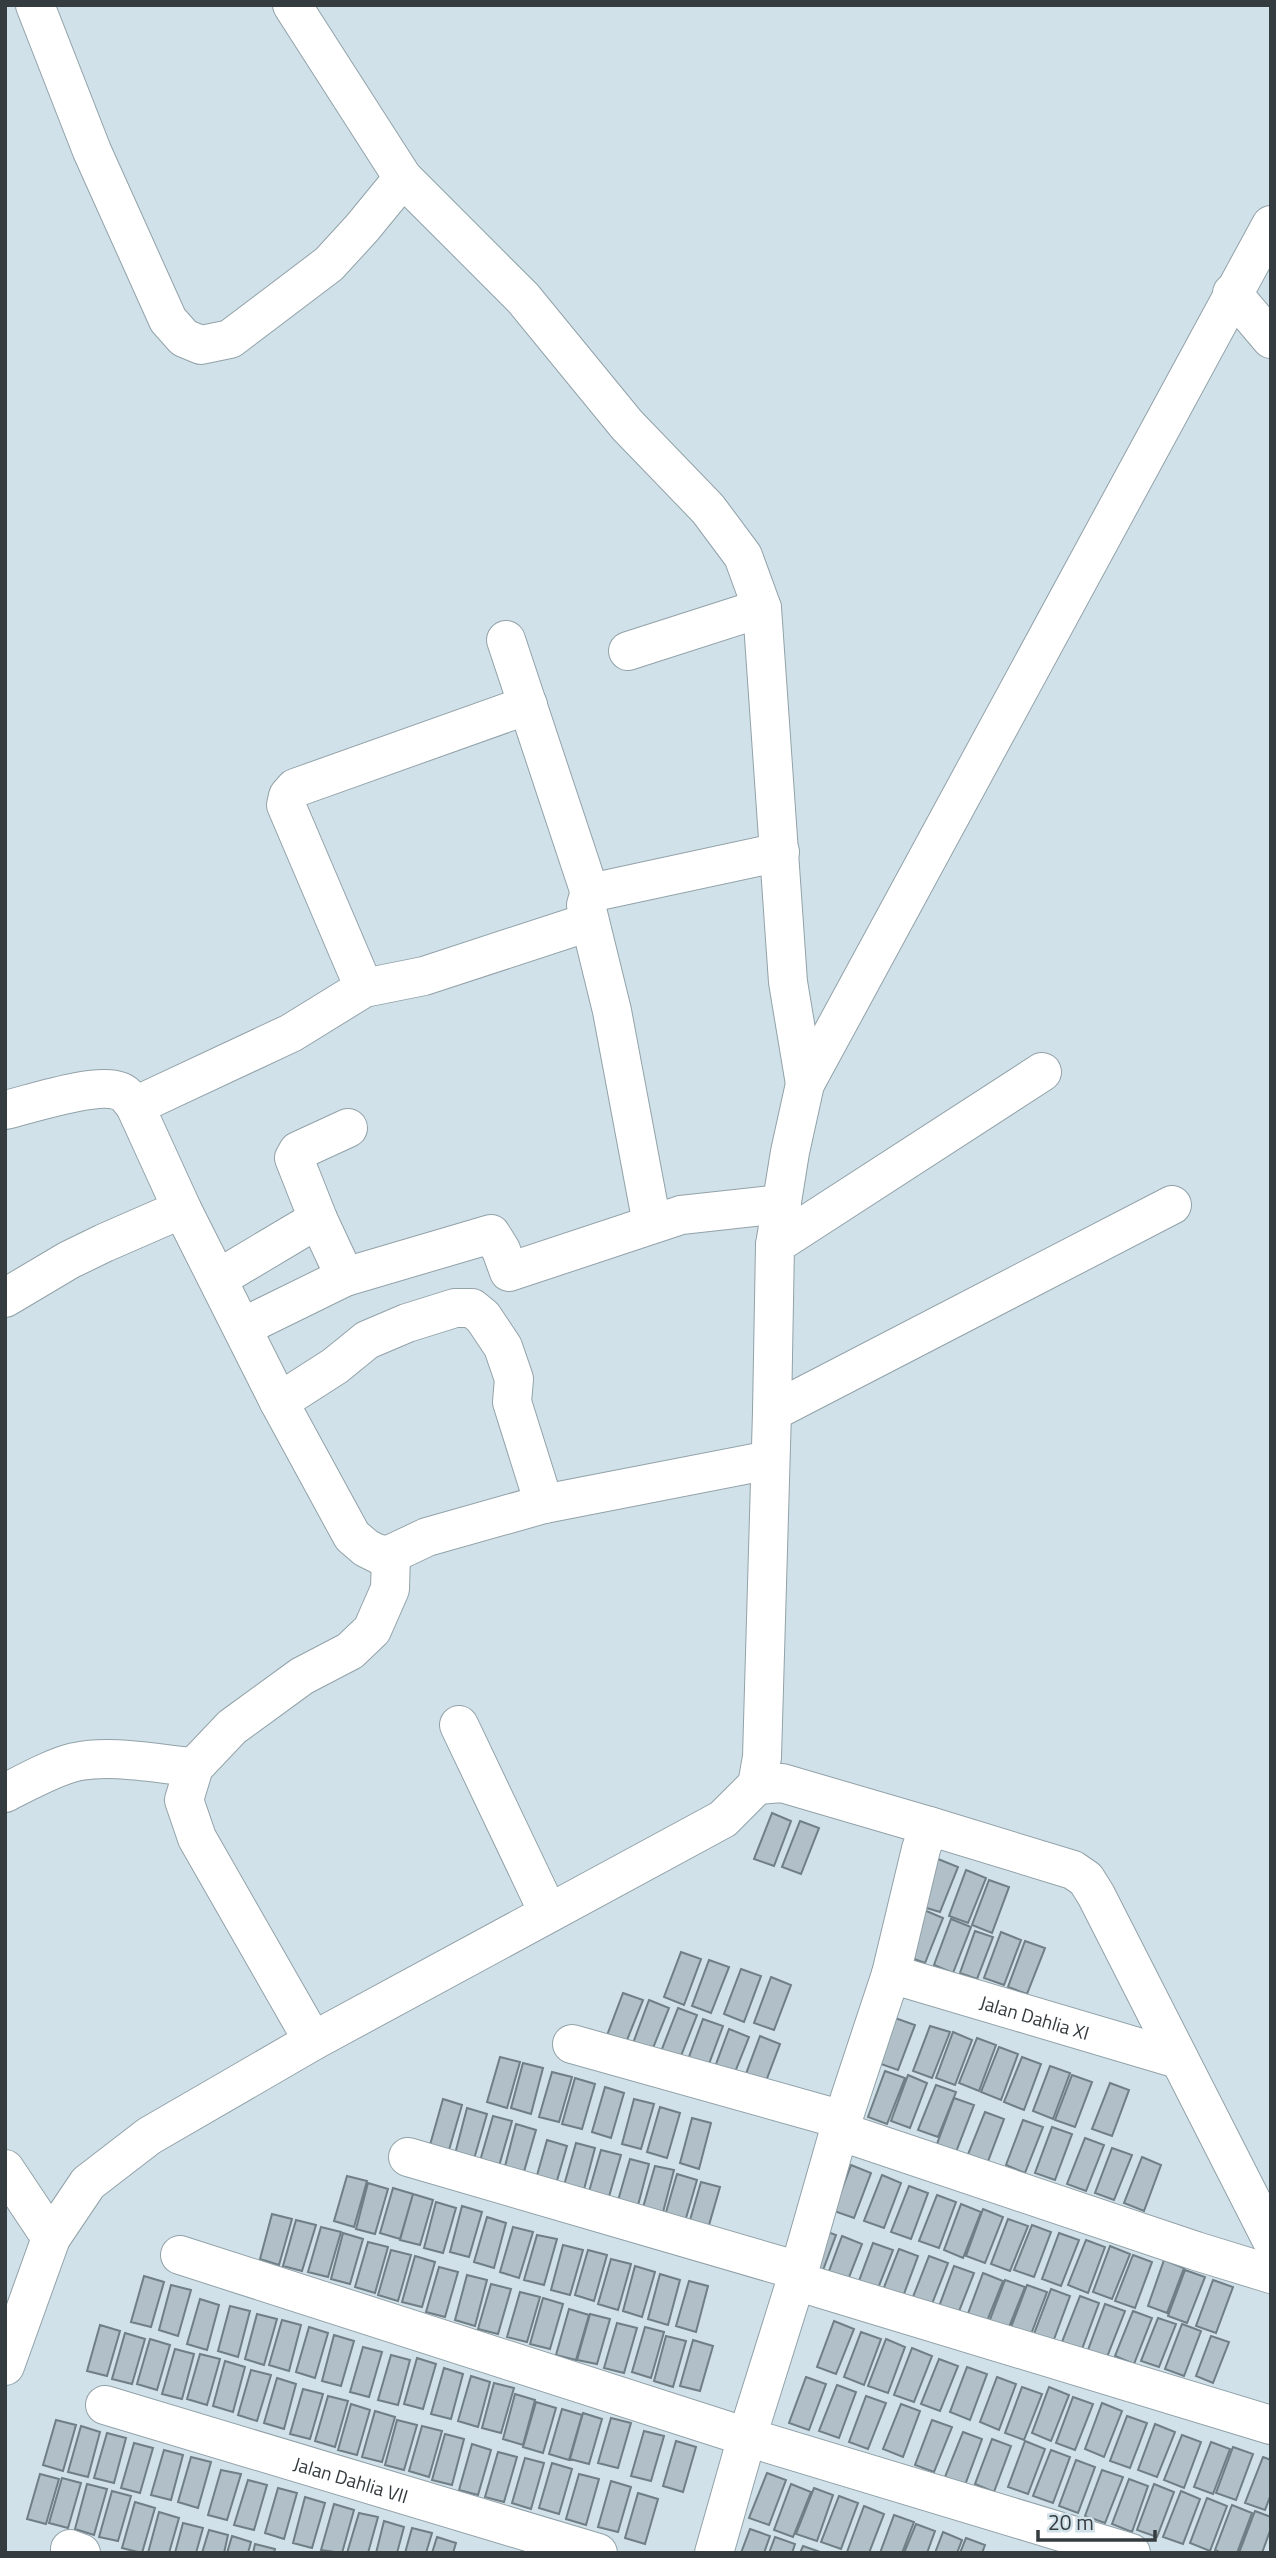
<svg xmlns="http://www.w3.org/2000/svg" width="1276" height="2558" font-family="'Titillium Web',sans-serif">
<rect width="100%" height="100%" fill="#d1e1e9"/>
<path fill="#b1c0c8" stroke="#707e85" stroke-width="2" d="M772,1813L791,1821L774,1866L754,1859Z
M800,1821L819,1828L801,1874L782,1867Z
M938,1859L958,1867L940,1912L920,1906Z
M966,1870L986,1878L968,1923L949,1916Z
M989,1880L1009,1887L992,1933L972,1925Z
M924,1910L943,1918L925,1963L906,1956Z
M951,1919L971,1927L953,1973L934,1965Z
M975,1931L993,1937L977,1979L960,1973Z
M1001,1932L1021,1940L1004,1985L984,1978Z
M1025,1941L1045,1948L1027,1994L1008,1987Z
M681,1952L701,1959L684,2005L664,1997Z
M709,1960L729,1967L711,2013L692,2006Z
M741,1969L761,1976L744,2022L724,2014Z
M771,1977L791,1985L774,2030L754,2023Z
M623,1993L643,2000L625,2045L606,2038Z
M649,2000L669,2008L651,2053L632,2046Z
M678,2008L697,2015L679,2061L660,2054Z
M895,2018L915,2025L898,2070L878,2063Z
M703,2019L723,2026L706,2072L686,2065Z
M930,2026L950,2032L932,2078L913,2071Z
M729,2029L749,2037L731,2082L712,2075Z
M953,2032L972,2040L955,2085L936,2078Z
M760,2036L780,2044L763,2089L743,2082Z
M977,2038L996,2045L979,2091L959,2083Z
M999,2047L1018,2054L1001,2100L981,2092Z
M500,2057L520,2062L507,2108L487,2102Z
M1022,2057L1041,2064L1024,2110L1004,2102Z
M523,2063L543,2068L531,2114L511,2108Z
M1050,2066L1070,2073L1053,2119L1033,2111Z
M885,2071L905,2078L887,2124L868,2117Z
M552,2072L572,2077L559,2122L539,2117Z
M908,2075L927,2083L910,2128L891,2121Z
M1072,2075L1092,2082L1075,2127L1055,2120Z
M575,2078L595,2084L582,2129L562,2124Z
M1110,2083L1129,2090L1112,2136L1092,2129Z
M936,2085L956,2092L938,2137L918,2130Z
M605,2087L624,2093L611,2138L592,2132Z
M954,2098L974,2105L956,2152L937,2144Z
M443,2099L462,2105L449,2150L430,2145Z
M634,2099L654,2104L641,2149L622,2144Z
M660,2107L680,2113L667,2158L647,2152Z
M467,2108L487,2114L474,2159L455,2154Z
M985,2112L1004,2119L987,2164L967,2157Z
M493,2116L512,2121L499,2166L480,2161Z
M692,2118L711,2123L699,2169L680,2163Z
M1023,2120L1043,2127L1025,2173L1006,2165Z
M516,2124L536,2130L523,2175L504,2170Z
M1052,2127L1072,2134L1055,2180L1035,2173Z
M1085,2138L1104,2145L1086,2191L1067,2184Z
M547,2140L567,2146L554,2191L534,2186Z
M576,2143L595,2148L583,2193L563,2189Z
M1112,2148L1132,2155L1114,2200L1095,2193Z
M601,2150L621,2155L608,2200L588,2195Z
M1142,2157L1161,2165L1144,2211L1124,2203Z
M630,2159L649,2164L637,2209L617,2204Z
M851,2165L871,2173L854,2218L834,2211Z
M655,2166L674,2170L662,2216L642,2211Z
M677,2174L697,2180L684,2225L664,2219Z
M882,2175L901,2183L884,2228L864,2221Z
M347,2176L367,2181L354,2227L334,2221Z
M701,2182L720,2187L707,2232L688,2227Z
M368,2183L388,2189L375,2234L356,2229Z
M909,2186L928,2193L911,2239L891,2232Z
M393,2188L413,2194L400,2239L380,2233Z
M413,2194L433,2200L420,2245L400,2240Z
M937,2195L956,2202L939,2248L919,2241Z
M436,2202L456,2208L443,2253L424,2248Z
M961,2204L981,2212L963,2258L944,2250Z
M462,2206L482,2212L469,2257L450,2252Z
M983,2209L1003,2217L985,2263L966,2256Z
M272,2214L292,2219L279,2265L260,2259Z
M487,2217L506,2223L494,2268L474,2262Z
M1008,2219L1028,2226L1010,2271L991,2264Z
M296,2220L316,2225L302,2271L283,2266Z
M1032,2225L1051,2232L1034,2277L1014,2270Z
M321,2227L341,2232L328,2277L308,2272Z
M513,2227L533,2232L519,2278L500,2272Z
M817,2228L836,2235L819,2281Z
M343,2233L363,2239L350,2284L331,2279Z
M1059,2233L1079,2240L1061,2286L1042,2279Z
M537,2235L557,2239L544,2285L524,2280Z
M842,2236L862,2244L844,2290L825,2282Z
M1086,2240L1105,2247L1088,2293L1068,2285Z
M368,2242L388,2247L375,2293L355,2287Z
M873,2243L893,2250L875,2296L856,2289Z
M563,2245L583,2250L570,2295L551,2290Z
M1110,2246L1130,2254L1112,2299L1093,2292Z
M899,2249L918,2256L901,2302L881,2295Z
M391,2250L411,2255L398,2301L378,2295Z
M588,2250L607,2255L594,2301L575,2295Z
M1133,2255L1152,2262L1135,2308L1115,2301Z
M415,2256L435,2262L422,2307L402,2302Z
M929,2256L948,2263L930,2309L911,2302Z
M611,2259L631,2264L618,2310L598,2304Z
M1164,2260L1184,2268L1167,2313L1148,2306Z
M635,2266L655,2272L642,2317L623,2311Z
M954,2266L974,2273L956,2319L937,2312Z
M439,2267L458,2272L445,2317L426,2312Z
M1185,2270L1205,2277L1187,2323L1168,2316Z
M983,2273L1003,2281L985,2326L966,2319Z
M660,2274L680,2280L668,2325L648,2319Z
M467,2275L487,2280L475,2326L455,2320Z
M144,2276L164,2282L151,2327L131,2322Z
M1005,2280L1025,2287L1007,2332L988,2325Z
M1213,2280L1233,2287L1216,2333L1196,2326Z
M689,2281L708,2286L696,2332L676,2326Z
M491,2284L511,2289L498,2334L478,2329Z
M171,2285L191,2290L178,2336L159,2330Z
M1027,2285L1047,2292L1030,2337L1010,2330Z
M1051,2289L1070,2296L1053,2342L1034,2334Z
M520,2292L540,2297L527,2342L507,2337Z
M1080,2296L1099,2303L1082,2349L1062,2342Z
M543,2298L563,2304L550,2349L530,2344Z
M200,2299L219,2305L207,2350L187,2344Z
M1105,2304L1125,2311L1107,2357L1088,2350Z
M230,2306L250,2311L238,2357L218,2351Z
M569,2309L589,2315L576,2360L556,2355Z
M1133,2311L1152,2318L1134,2364L1115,2356Z
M257,2314L277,2319L264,2365L245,2359Z
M590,2314L610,2319L597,2364L577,2360Z
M1158,2318L1176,2324L1159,2367L1141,2361Z
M282,2320L301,2325L289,2371L269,2365Z
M834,2321L854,2329L836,2374L817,2367Z
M617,2323L637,2328L624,2373L604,2368Z
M1182,2324L1201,2331L1184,2376L1165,2369Z
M100,2325L120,2331L107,2376L87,2371Z
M309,2327L328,2333L315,2378L296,2372Z
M645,2327L664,2332L651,2378L632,2372Z
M861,2332L881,2339L864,2385L844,2377Z
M125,2333L145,2339L132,2384L112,2379Z
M334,2335L354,2341L341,2386L322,2381Z
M666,2336L686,2341L673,2387L654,2381Z
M1211,2336L1229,2342L1213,2383L1196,2376Z
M150,2339L170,2345L157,2390L137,2384Z
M886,2339L905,2347L888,2393L868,2386Z
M693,2340L713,2346L700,2391L680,2386Z
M363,2347L382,2352L369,2397L350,2392Z
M912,2348L932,2356L914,2402L894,2395Z
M175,2349L194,2354L182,2399L162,2394Z
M200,2354L220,2359L207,2405L187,2399Z
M391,2355L410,2360L398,2405L378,2400Z
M417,2358L436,2364L423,2409L404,2404Z
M939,2359L958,2366L940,2411L921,2404Z
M225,2361L245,2367L233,2412L213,2406Z
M967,2367L987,2374L970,2420L950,2412Z
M444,2368L463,2374L451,2419L431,2414Z
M251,2370L271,2375L257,2421L238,2415Z
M471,2376L490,2382L478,2427L458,2421Z
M806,2377L826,2384L809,2430L789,2423Z
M997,2377L1016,2384L999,2430L980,2422Z
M277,2378L296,2384L284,2429L264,2423Z
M494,2383L514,2388L501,2433L482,2428Z
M837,2385L856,2392L839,2438L819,2431Z
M1022,2387L1042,2394L1024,2440L1005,2433Z
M1049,2387L1069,2395L1051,2441L1032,2433Z
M303,2389L323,2394L310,2439L290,2434Z
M515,2394L535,2400L523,2445L503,2439Z
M328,2396L348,2401L335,2447L315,2441Z
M866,2396L886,2403L868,2449L849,2442Z
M1073,2397L1093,2404L1075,2450L1056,2443Z
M536,2402L556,2408L543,2453L523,2447Z
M1102,2403L1122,2411L1104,2457L1085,2449Z
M351,2404L370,2410L357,2455L338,2450Z
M901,2404L920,2411L903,2457L883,2449Z
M562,2409L582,2415L569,2460L549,2454Z
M375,2411L395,2417L382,2462L362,2457Z
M583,2413L602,2419L589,2464L570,2459Z
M1127,2416L1147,2423L1130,2468L1110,2461Z
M611,2418L631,2423L618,2468L598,2463Z
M56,2420L76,2425L63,2471L43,2465Z
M397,2420L417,2425L404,2470L385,2465Z
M932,2420L952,2427L934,2472L915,2465Z
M1155,2424L1175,2432L1157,2477L1138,2470Z
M81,2426L100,2432L88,2477L68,2472Z
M422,2426L442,2431L429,2477L409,2471Z
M644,2431L664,2436L651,2481L631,2476Z
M963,2432L982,2439L965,2485L945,2477Z
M107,2433L126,2438L114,2483L94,2478Z
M445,2434L464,2439L452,2485L432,2480Z
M1182,2435L1201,2442L1184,2488L1164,2480Z
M992,2439L1011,2446L994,2492L975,2484Z
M676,2441L696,2447L683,2492L663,2486Z
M1025,2441L1045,2449L1028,2494L1008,2487Z
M1211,2442L1230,2449L1213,2494L1194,2487Z
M134,2443L153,2448L140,2493L121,2488Z
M472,2444L491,2450L478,2495L459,2490Z
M1233,2447L1253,2454L1236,2500L1216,2493Z
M164,2450L183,2455L171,2500L151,2495Z
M1051,2450L1070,2457L1053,2503L1033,2496Z
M498,2452L517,2457L504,2502L485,2497Z
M191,2457L211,2462L198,2508L178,2502Z
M1263,2457L1271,2460V2494L1265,2510L1245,2503Z
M525,2458L544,2463L531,2509L512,2503Z
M1076,2460L1095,2467L1078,2513L1059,2506Z
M552,2463L572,2469L559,2514L539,2508Z
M221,2470L241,2474L227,2520L208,2515Z
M1102,2470L1123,2477L1105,2523L1085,2516Z
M767,2473L786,2480L769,2525L749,2518Z
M40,2474L59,2479L46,2524L27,2519Z
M579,2474L599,2479L586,2525L566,2519Z
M62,2478L81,2483L68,2528L49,2523Z
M1129,2479L1148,2486L1132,2532L1112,2524Z
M248,2480L267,2485L254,2530L234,2525Z
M611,2481L631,2487L618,2532L598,2527Z
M87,2484L107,2489L94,2535L75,2529Z
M791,2484L811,2492L793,2537L774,2530Z
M1154,2484L1174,2492L1157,2537L1137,2530Z
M278,2488L297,2493L284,2539L265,2533Z
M814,2488L833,2495L817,2541L796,2534Z
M112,2491L131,2496L118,2541L99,2537Z
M1181,2491L1200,2499L1183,2544L1163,2537Z
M638,2493L658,2499L645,2544L625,2538Z
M839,2496L858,2503L841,2549L821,2542Z
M305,2497L325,2503L312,2548L293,2543Z
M1207,2498L1227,2506L1210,2551L1190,2543Z
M135,2502L155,2508L142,2553L122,2548Z
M334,2504L354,2510L342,2553L321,2550Z
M1232,2505L1252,2513L1237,2553H1221L1215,2550Z
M864,2506L884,2514L869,2553L847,2552Z
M1255,2511L1271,2517V2528L1262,2553H1239Z
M159,2512L179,2518L169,2553H148Z
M359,2513L378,2517L368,2553H347Z
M894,2515L914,2522L902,2553H880Z
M384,2521L404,2527L397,2553H376Z
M183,2523L203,2528L196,2553H175Z
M916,2524L935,2531L927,2553H904Z
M412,2528L432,2533L426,2553H405Z
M750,2529L770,2536L764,2553H741Z
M209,2530L228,2535L224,2553H202Z
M943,2532L962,2540L957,2553H935Z
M232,2536L251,2542L248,2553H227Z
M437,2537L456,2543L453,2553H432Z
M775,2537L795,2544L792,2553H769Z
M966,2538L985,2545L982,2553H960Z
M255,2544L275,2549L274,2553H253Z
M803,2546L823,2553H800Z"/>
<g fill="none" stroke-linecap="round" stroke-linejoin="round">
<defs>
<g id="minor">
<path d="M35,5L92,151L168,320L184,338L201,345L230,339L329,264L362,228L403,178"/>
<path d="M292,5L403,178L523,298L627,425L708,509L743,556L762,608L788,982L805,1084"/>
<path d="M1232,293L1271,339"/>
<path d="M506,640L590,893L780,852"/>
<path d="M628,651L762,608"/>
<path d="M588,898L586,905L612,1011L652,1224"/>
<path d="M364,988L286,805L288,796L295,788L528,705"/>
<path d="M135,1106L291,1033L364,988L424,976L589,922"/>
<path d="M5,1110C31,1104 96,1082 119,1091C126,1093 130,1100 135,1106L182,1209L279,1402L352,1536L366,1548L380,1555L391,1554L427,1537L544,1504L770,1460"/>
<path d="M318,1219L345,1277"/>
<path d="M775,1245L1042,1072"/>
<path d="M219,1278L318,1219L294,1158L298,1151L348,1128"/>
<path d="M5,1298L69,1260L104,1243L182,1209"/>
<path d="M243,1327L345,1277L491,1234L501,1250L509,1272L681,1215L782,1204"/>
<path d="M279,1402L335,1366L367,1340L407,1323L455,1308H472L483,1317L503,1347L514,1379L512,1402L544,1504"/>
<path d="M772,1412L1172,1205"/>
<path d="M459,1725L548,1912"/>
<path d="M5,1793C27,1782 51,1768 75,1762C112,1754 156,1764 194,1767"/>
<path d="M929,1826L1073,1870L1086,1879L1096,1895L1271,2239"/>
<path id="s1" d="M891,1974L1178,2059"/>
<path d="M313,2041L197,1838L184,1800L194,1767L232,1727L302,1676L350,1651L372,1630L390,1589L391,1554"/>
<path d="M572,2044L843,2120"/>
<path d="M839,2131L1196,2251L1271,2274"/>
<path d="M408,2157L799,2271"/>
<path d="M5,2169L51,2238"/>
<path d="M180,2255L747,2437L1131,2553"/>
<path d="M796,2281L1271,2425"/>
<path d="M5,2366L51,2238L88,2183L149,2136L313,2041L723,1819L757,1785L762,1757L772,1412L775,1245L790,1152L805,1084L1271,225"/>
<path id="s2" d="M105,2405L598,2553"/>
<path d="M70,2549L81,2553"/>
<path d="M714,2553L747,2437L799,2271L839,2131L891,1974L921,1849L929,1826L782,1783L757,1785"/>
</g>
</defs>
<use href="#minor" stroke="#92a2a9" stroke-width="40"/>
<use href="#minor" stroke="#fff" stroke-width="38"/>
</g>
<g text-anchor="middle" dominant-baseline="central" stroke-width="7" stroke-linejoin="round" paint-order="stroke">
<g font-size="19" fill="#353c3f" stroke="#d1e1e9">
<text stroke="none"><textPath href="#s1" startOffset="150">Jalan Dahlia XI</textPath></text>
<text stroke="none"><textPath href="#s2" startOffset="257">Jalan Dahlia VII</textPath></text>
</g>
</g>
<rect width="1276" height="2558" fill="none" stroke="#353c3f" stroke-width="14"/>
<path d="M1038 2530v10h117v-10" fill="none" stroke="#353c3f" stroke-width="3.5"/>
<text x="1048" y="2530" font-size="21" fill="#353c3f" stroke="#d1e1e9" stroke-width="5" paint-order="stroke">20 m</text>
</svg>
